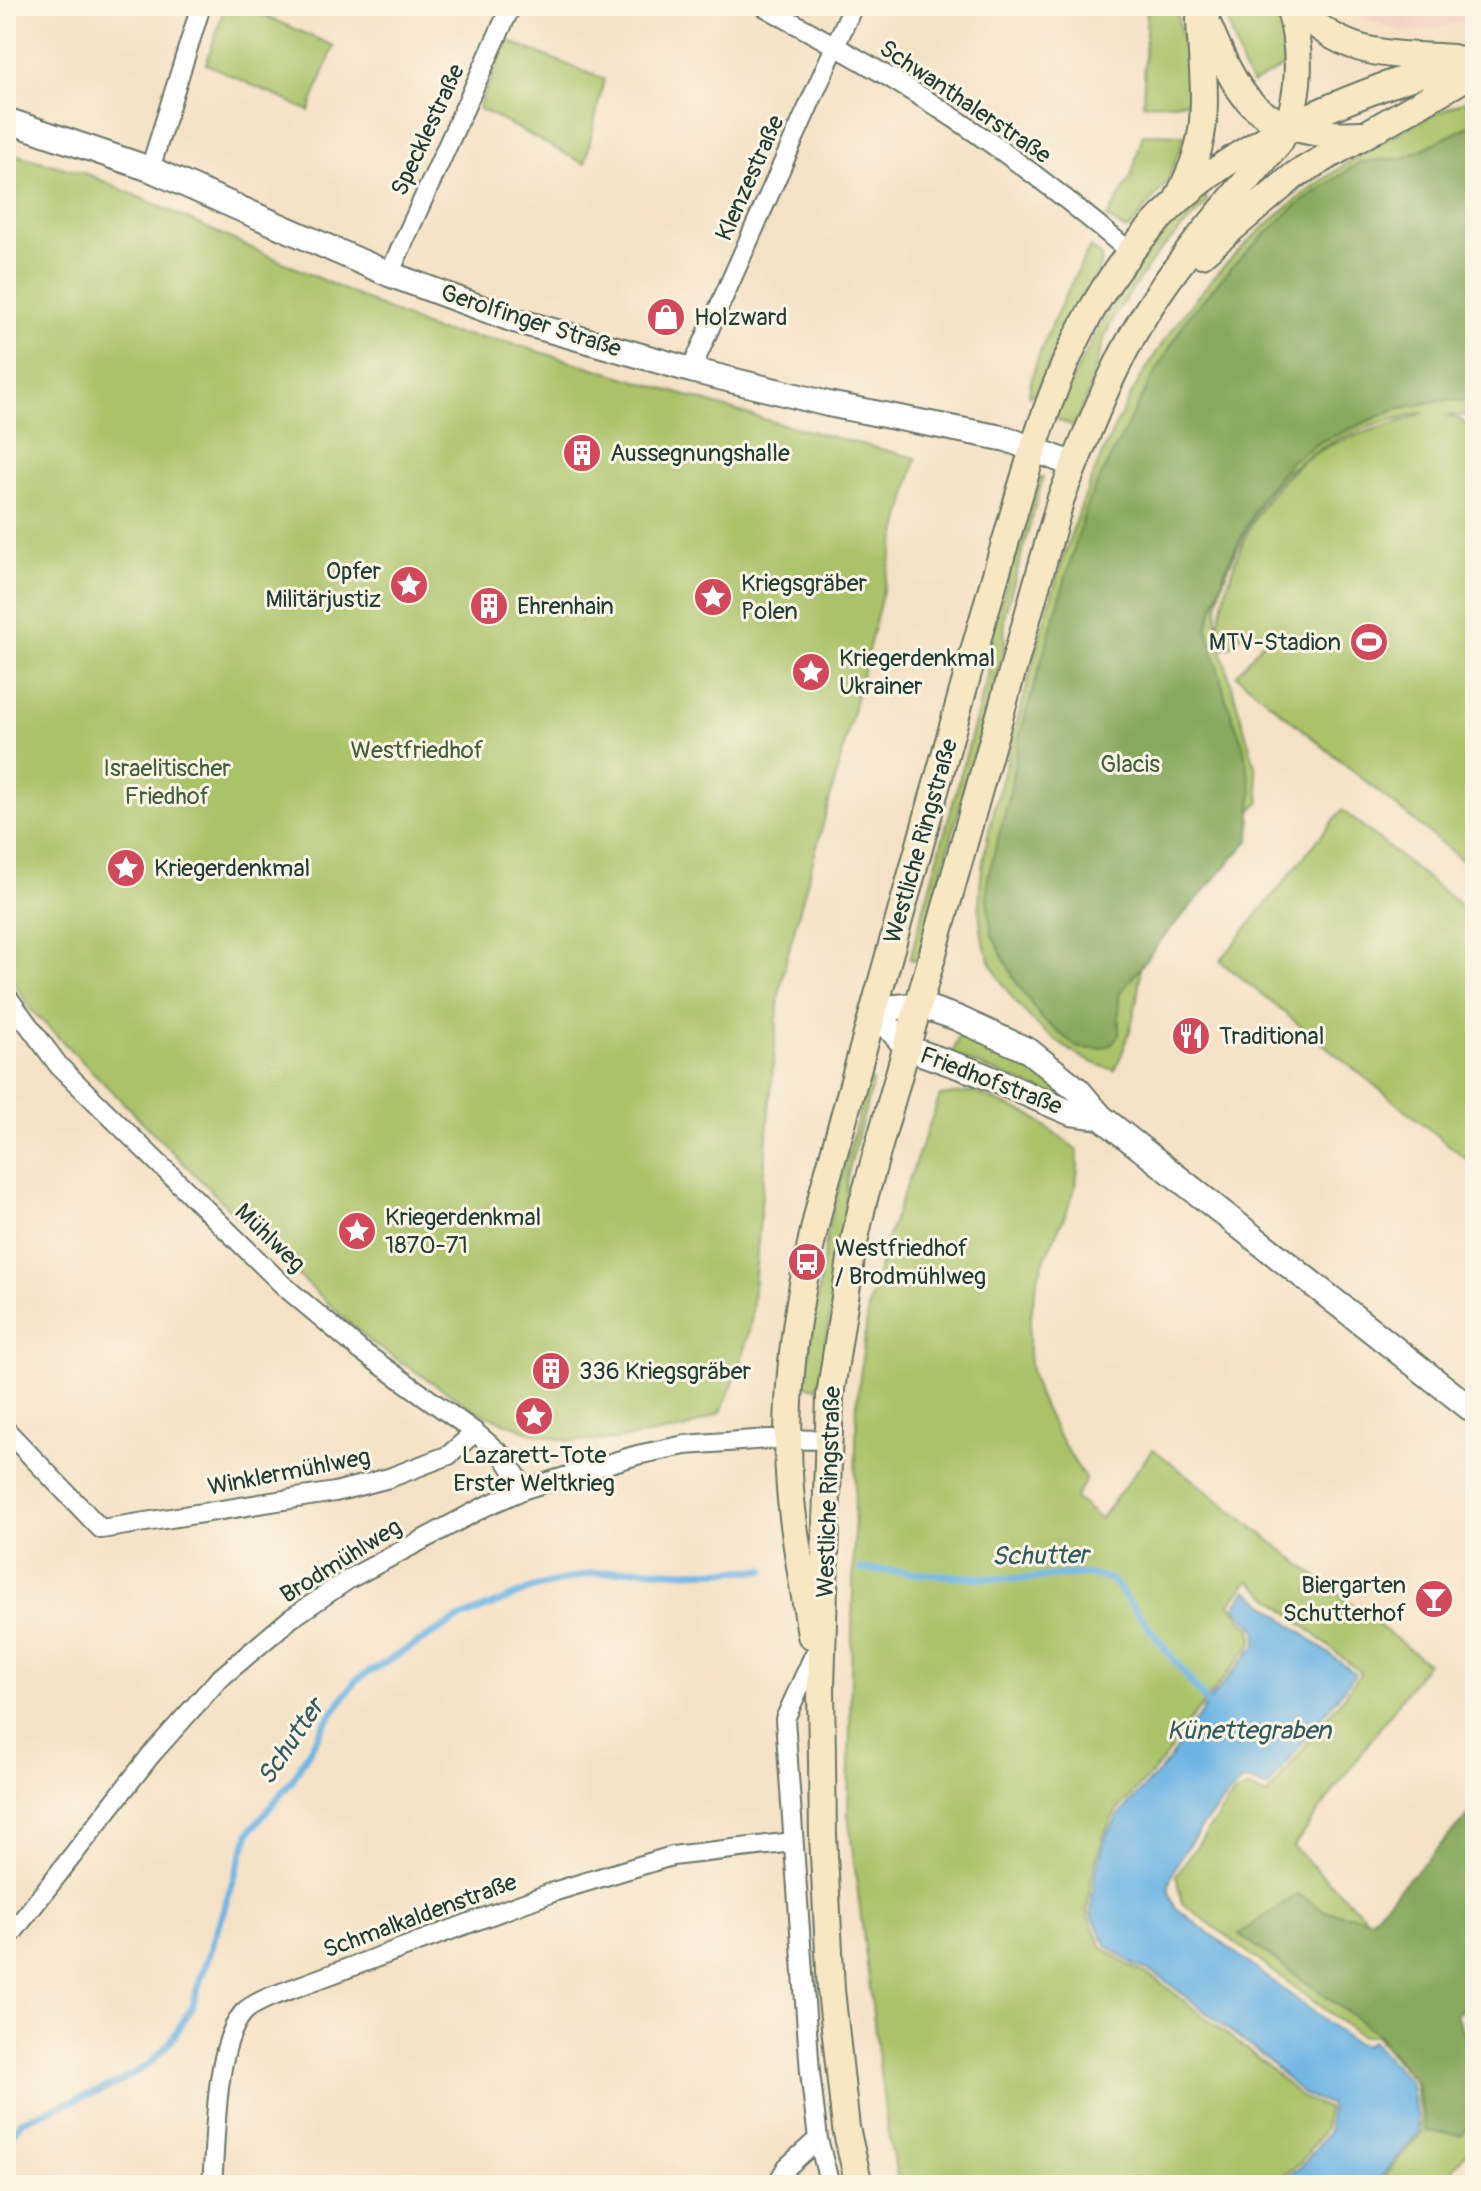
<svg xmlns="http://www.w3.org/2000/svg" width="1481" height="2191" font-family="Pangolin,sans-serif">
<rect width="100%" height="100%" fill="#fcf5e5"/>
<filter id="ink" filterUnits="userSpaceOnUse"><feTurbulence type="fractalNoise" baseFrequency=".0125" numOctaves="2"/><feDisplacementMap in="SourceGraphic" scale="16" xChannelSelector="R" yChannelSelector="G"/><feConvolveMatrix kernelMatrix="1 2 1 2 8 2 1 2 1" color-interpolation-filters="sRGB"/></filter>
<filter id="wash" filterUnits="userSpaceOnUse"><feTurbulence type="fractalNoise" baseFrequency=".006" numOctaves="4" result="noise"/><feDisplacementMap in="SourceGraphic" scale="32" xChannelSelector="R" yChannelSelector="G"/><feGaussianBlur stdDeviation="1.8" result="paint"/><feColorMatrix in="noise" values="0 0 0 0 0 0 0 0 0 0 0 0 0 0 0 0 0 1.4 0 .05"/><feComposite in="paint" operator="in"/></filter>
<g filter="url(#wash)">
<rect width="100%" height="100%" fill="#f5e1c5"/>
<path fill="#f5d2c3" d="M1338,6H1475V18L1430,30L1403,32L1348,13Z"/>
<path fill="#aac369" stroke="#64804e" stroke-width="2" fill-rule="evenodd" d="M225,6H242L334,46L309,111L206,64Z
M1147,6H1176L1190,83L1191,102L1143,104Z
M1223,6H1280L1284,24L1283,67L1252,84L1243,68Z
M508,41L604,79L585,164L478,108Z
M1475,97V416L1445,415L1461,420L1475,433V871L1236,675L1266,638L1245,632L1231,646L1221,649L1255,765L1260,802L1138,927C1145,977 1136,1024 1115,1070C1059,1057 993,993 982,935C971,877 997,800 1012,742C1051,593 1087,441 1182,316C1255,219 1362,141 1475,97ZM1419,413H1424C1393,426 1357,432 1325,448C1260,480 1229,562 1218,628C1213,602 1225,575 1236,551C1244,535 1252,517 1262,502C1296,448 1360,427 1419,413Z
M1143,134L1185,135L1168,181L1130,228L1126,230L1107,218L1131,177Z
M6,152L90,175L433,330L507,342L770,421L916,458L845,743L786,960L779,996L751,1323L739,1369L721,1412L685,1429L613,1440L568,1441L532,1433L477,1411L370,1342L260,1240L30,1009L6,969Z
M1206,196L1207,203L1157,254L1116,313L1105,336L1089,390L1074,427L1054,418C1087,350 1116,284 1169,229C1180,217 1191,203 1206,196Z
M1090,247L1101,255V264L1051,359L1036,394L1029,396C1030,361 1072,281 1090,247Z
M1039,477L1043,478L1004,617L1005,646L917,961L910,959L989,671L987,648Z
M1342,810L1475,917V1166L1220,961Z
M959,1036C991,1050 1059,1077 1078,1105L952,1055Z
M868,1080L873,1081L848,1173L843,1231L819,1388L804,1386L828,1228Z
M973,1092L1031,1115L1077,1150C1083,1196 1057,1225 1042,1266C1033,1291 1026,1337 1030,1364C1036,1404 1065,1447 1086,1480L1075,1498L1100,1519L1153,1449L1427,1663L1293,1847L1413,1963L1456,2016L1475,2053V2140L1442,2185H1377L1422,2132L1414,2081L1375,2036H1360L1182,1903L1176,1875L1234,1794L1250,1788L1267,1796L1361,1673L1249,1580L1230,1604L1253,1632V1643L1189,1721L1162,1762L1116,1812L1105,1832L1092,1874L1087,1914L1102,1947L1128,1965L1156,1979L1265,2064L1302,2098L1327,2108L1325,2129L1300,2163L1270,2185H899L888,2134L848,1813L857,1401L869,1303L888,1236L940,1096Z"/>
<path fill="#87a95d" stroke="#537348" stroke-width="2" d="M1475,123V402L1442,400L1396,409L1322,441L1291,461L1260,499L1226,568L1207,628L1226,699L1243,745L1252,790L1250,839L1161,940L1119,995V1035L1111,1045L1099,1049L1078,1048L1042,1019L1016,982L992,935L987,898L988,876L1009,797L1019,738L1088,501L1145,391L1187,318L1235,263L1293,208L1360,162L1404,158Z
M1475,1808V1955L1470,1962L1475,1998L1456,2015L1475,2054V2120L1462,2135L1426,2131L1417,2085L1375,2032L1239,1934L1298,1894L1325,1911L1371,1919Z"/>
<path fill="#6cb4e4" stroke="#46788c" stroke-width="2" d="M1247,1590L1355,1674L1267,1789L1255,1782L1242,1781C1223,1800 1166,1864 1169,1891C1169,1896 1174,1904 1176,1908L1350,2040L1364,2046L1371,2041L1410,2082L1419,2132L1374,2185H1275L1302,2166L1329,2131L1330,2104L1304,2095L1265,2058L1159,1976L1133,1964L1107,1946L1091,1914L1095,1874L1107,1834L1119,1815L1165,1765L1208,1702L1257,1644V1630L1235,1607Z"/>
<g fill="none" stroke-linecap="round" stroke-linejoin="round">
<path stroke="#6cb4e4" stroke-width="7" d="M861,1569C912,1572 963,1578 1015,1579C1049,1580 1079,1567 1112,1580L1213,1710
M6,2143L21,2121L112,2086L151,2063L171,2041L191,2008L249,1833L291,1782L325,1724L356,1680L456,1620L533,1588L589,1574L633,1569L686,1572L764,1570"/>
</g>
</g>
<g filter="url(#ink)">
<g fill="none" stroke-linecap="round" stroke-linejoin="round">
<defs>
<path id="minor" d="M763,6C808,31 853,55 897,82C979,131 1058,190 1130,252
M150,169L201,6
M389,274L511,6
M691,370L853,6
M6,995L59,1066L285,1287L360,1350L475,1432L504,1457L525,1489
M6,1430L101,1529L335,1492L389,1478L449,1455L475,1432
M814,1655L785,1719L810,2072L818,2139L830,2185
M6,1941L150,1756L218,1680L290,1619L349,1579L484,1507L525,1489L637,1455L685,1445L768,1439L828,1440
M212,2185C216,2139 214,2047 243,2013C249,2006 261,2001 270,1997L556,1891L672,1856L793,1842
M776,2185L787,2167L818,2139"/>
<path id="tertiary" d="M6,120L150,169L389,274L514,320L691,370L828,404L1007,439L1074,465
M1101,1117L1071,1113L978,1073L907,1048L874,1009L919,1005L957,1018L1029,1051L1078,1090L1101,1117L1475,1412"/>
<path id="secondary" d="M1200,6C1213,35 1229,82 1252,104C1279,131 1325,136 1361,134
M1297,6C1342,58 1391,54 1453,58
M1178,198C1186,181 1195,164 1199,145C1209,108 1201,57 1200,18
M1202,254L1295,175L1475,72
M811,1635C804,1587 794,1538 790,1489C782,1390 799,1289 823,1192C868,1032 912,872 957,712C974,651 991,590 1009,530C1041,418 1076,303 1160,218C1227,150 1313,111 1402,80C1426,72 1450,62 1475,56
M859,2185L846,2128L831,1990L823,1836L821,1686L830,1396L852,1252L863,1202L1061,498C1089,429 1116,355 1158,294C1195,239 1239,191 1280,141C1302,100 1302,50 1289,6"/>
</defs>
<use href="#minor" stroke="#6a7667" stroke-width="22"/>
<use href="#tertiary" stroke="#6a7667" stroke-width="28"/>
<use href="#secondary" stroke="#6a7667" stroke-width="30"/>
<use href="#minor" stroke="#fff" stroke-width="18"/>
<use href="#tertiary" stroke="#fff" stroke-width="24"/>
<use href="#secondary" stroke="#f7e8c3" stroke-width="26"/>
</g>
</g>
<defs>
<symbol id="shop-disc" viewBox="-11 -11 22 22"><circle r="9.5" fill="#d1495b" stroke="#fcf5e5"/><path d="M-5-2.5h2.3a2.7 3.5 0 0 1 5.4 0H5L5.5 6h-11ZM-1.5-2.5h3a1.5 2.3 0 0 0-3 0Z" fill="#fff"/></symbol>
<symbol id="building-disc" viewBox="-11 -11 22 22"><circle r="9.5" fill="#d1495b" stroke="#fcf5e5"/><path d="M-4-6H4V6H1V3H-1V6H-4ZM-2.5-4.3h1.7v1.8h-1.7ZM.8-4.3h1.7v1.8H.8ZM-2.5-1h1.7V.8h-1.7ZM.8-1h1.7V.8H.8Z" fill="#fff"/></symbol>
<symbol id="sight-disc" viewBox="-11 -11 22 22"><circle r="9.5" fill="#d1495b" stroke="#fcf5e5"/><path d="M0-6L1.8-2.2L6-1.7L2.9 1.2L3.7 5.4L0 3.3L-3.7 5.4L-2.9 1.2L-6-1.7L-1.8-2.2Z" fill="#fff"/></symbol>
<symbol id="stadium-disc" viewBox="-11 -11 22 22"><circle r="9.5" fill="#d1495b" stroke="#fcf5e5"/><path d="M0-5a6.5 5 0 1 0 0 10a6.5 5 0 1 0 0-10ZM-3.5-1.8h7v3.6h-7Z" fill="#fff"/></symbol>
<symbol id="restaurant-disc" viewBox="-11 -11 22 22"><circle r="9.5" fill="#d1495b" stroke="#fcf5e5"/><path d="M-5-6h1v4h1v-4h1v4h1v-4h1v5L-1.5 .5V6h-2V.5L-5-1ZM5-6V6H3V1.5H1.5Q1.5-4 5-6Z" fill="#fff"/></symbol>
<symbol id="bus-disc" viewBox="-11 -11 22 22"><circle r="9.5" fill="#d1495b" stroke="#fcf5e5"/><path d="M-5-6H5V4H4V6H2V4H-2V6H-4V4H-5ZM-3.5-4V0h7V-4ZM-3.5 1.2v1.5H-2V1.2ZM2 1.2v1.5H3.5V1.2Z" fill="#fff"/></symbol>
<symbol id="bar-disc" viewBox="-11 -11 22 22"><circle r="9.5" fill="#d1495b" stroke="#fcf5e5"/><path d="M-6-5H6L.8 .8V4.5H3.5V6h-7V4.5H-.8V.8Z" fill="#fff"/></symbol>
</defs>
<g fill-rule="evenodd">
<use href="#shop-disc" x="644" y="295" width="44" height="44"/>
<use href="#building-disc" x="560" y="431" width="44" height="44"/>
<use href="#sight-disc" x="387" y="563" width="44" height="44"/>
<use href="#sight-disc" x="691" y="575" width="44" height="44"/>
<use href="#building-disc" x="467" y="584" width="44" height="44"/>
<use href="#stadium-disc" x="1347" y="620" width="44" height="44"/>
<use href="#sight-disc" x="789" y="650" width="44" height="44"/>
<use href="#sight-disc" x="104" y="846" width="44" height="44"/>
<use href="#restaurant-disc" x="1169" y="1014" width="44" height="44"/>
<use href="#sight-disc" x="335" y="1209" width="44" height="44"/>
<use href="#bus-disc" x="785" y="1240" width="44" height="44"/>
<use href="#building-disc" x="529" y="1349" width="44" height="44"/>
<use href="#sight-disc" x="512" y="1394" width="44" height="44"/>
<use href="#bar-disc" x="1412" y="1577" width="44" height="44"/>
</g>
<g text-anchor="middle" dominant-baseline="central" stroke-width="6" stroke-linejoin="round" paint-order="stroke">
<g font-size="24" fill="#1f3d34" stroke="#fcf5e5">
<text transform="translate(965 102) rotate(34)">Schwanthalerstraße</text>
<text transform="translate(428 130) rotate(-65)">Specklestraße</text>
<text transform="translate(750 178) rotate(-66)">Klenzestraße</text>
<text transform="translate(531 321) rotate(18)">Gerolfinger Straße</text>
<text transform="translate(921 841) rotate(-74)">Westliche Ringstraße</text>
<text transform="translate(991 1081) rotate(21)">Friedhofstraße</text>
<text transform="translate(270 1238) rotate(44)">Mühlweg</text>
<text transform="translate(289 1472) rotate(-11)">Winklermühlweg</text>
<text transform="translate(829 1492) rotate(-88)">Westliche Ringstraße</text>
<text transform="translate(341 1561) rotate(-32)">Brodmühlweg</text>
<text transform="translate(420 1916) rotate(-20)">Schmalkaldenstraße</text>
</g>
<g font-size="24" fill="#1f3d34" stroke="#fcf5e5" text-anchor="start">
<text x="694" y="317">Holzward</text>
<text x="610" y="453">Aussegnungshalle</text>
<text x="381" y="571" text-anchor="end">Opfer<tspan x="381" dy="28">Militärjustiz</tspan></text>
<text x="741" y="583">Kriegsgräber<tspan x="741" dy="28">Polen</tspan></text>
<text x="517" y="606">Ehrenhain</text>
<text x="1341" y="642" text-anchor="end">MTV-Stadion</text>
<text x="839" y="658">Kriegerdenkmal<tspan x="839" dy="28">Ukrainer</tspan></text>
<text x="154" y="868">Kriegerdenkmal</text>
<text x="1219" y="1036">Traditional</text>
<text x="385" y="1217">Kriegerdenkmal<tspan x="385" dy="28">1870-71</tspan></text>
<text x="835" y="1248">Westfriedhof<tspan x="835" dy="28">/ Brodmühlweg</tspan></text>
<text x="579" y="1371">336 Kriegsgräber</text>
<text x="534" y="1455" text-anchor="middle">Lazarett-Tote<tspan x="534" dy="28">Erster Weltkrieg</tspan></text>
<text x="1406" y="1585" text-anchor="end">Biergarten<tspan x="1406" dy="28">Schutterhof</tspan></text>
</g>
<g font-size="24" fill="#425e41" stroke="#fcf5e5">
<text x="417" y="750">Westfriedhof</text>
<text x="1130" y="764">Glacis</text>
<text x="167" y="768">Israelitischer<tspan x="167" dy="28">Friedhof</tspan></text>
</g>
<g font-size="26" font-style="italic" fill="#325b60" stroke="#fcf5e5">
<text transform="translate(1040 1556) rotate(-1)">Schutter</text>
<text x="1249" y="1731">Künettegraben</text>
<text transform="translate(291 1742) rotate(-56)">Schutter</text>
</g>
</g>
<rect width="1481" height="2191" fill="none" stroke="#fcf5e5" stroke-width="32"/>
</svg>
